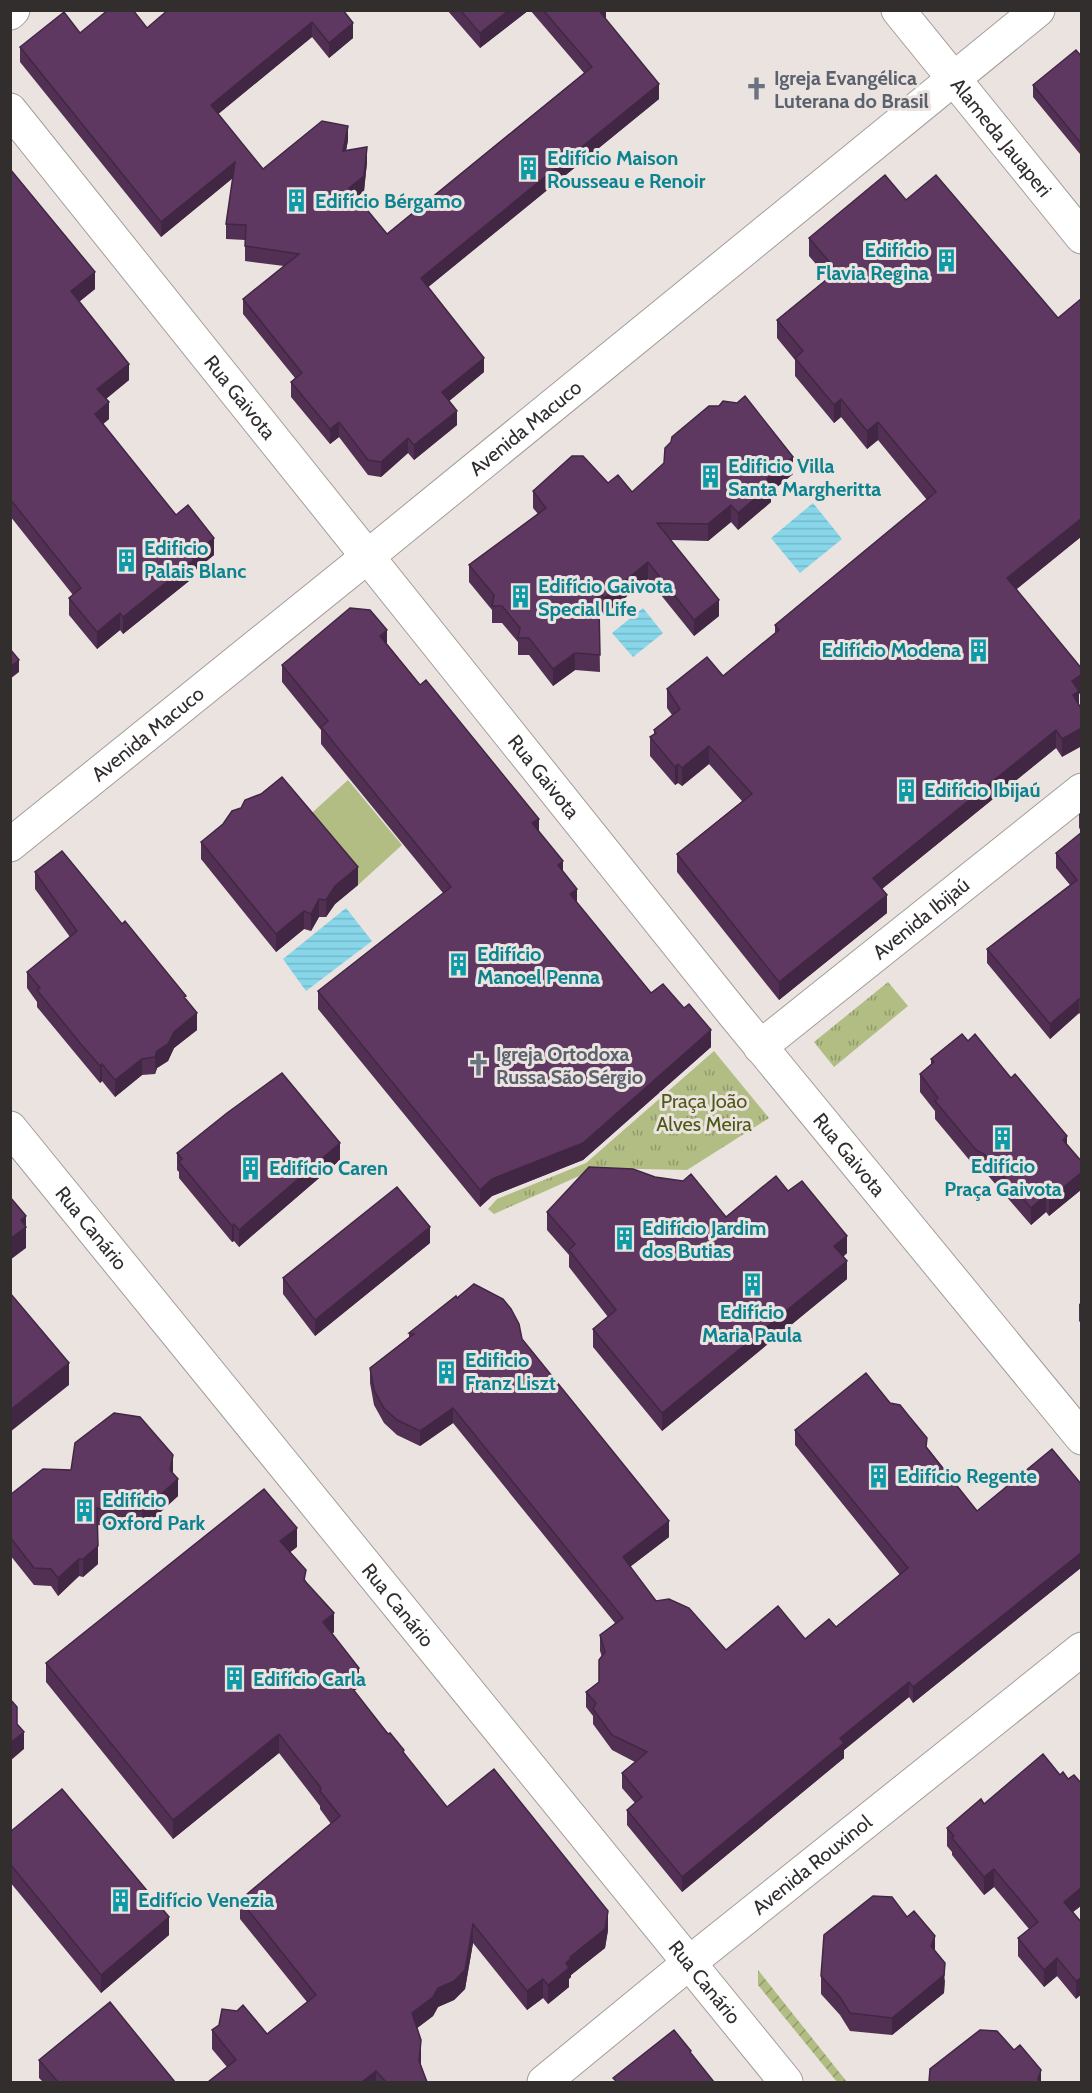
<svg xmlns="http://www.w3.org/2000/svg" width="1092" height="2093" font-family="Cabin,sans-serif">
<defs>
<pattern id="park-tufts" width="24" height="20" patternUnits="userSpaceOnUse" patternTransform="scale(1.5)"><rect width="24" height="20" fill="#b2bd84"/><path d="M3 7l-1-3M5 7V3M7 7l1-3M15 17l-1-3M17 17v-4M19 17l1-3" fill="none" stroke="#919a6c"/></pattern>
<pattern id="garden-furrows" width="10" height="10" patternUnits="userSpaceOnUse" patternTransform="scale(1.5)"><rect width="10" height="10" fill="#b2bd84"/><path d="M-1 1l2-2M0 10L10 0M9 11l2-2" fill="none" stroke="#919a6c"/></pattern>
<pattern id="water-rules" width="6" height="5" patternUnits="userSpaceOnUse" patternTransform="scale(1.5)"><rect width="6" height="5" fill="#87d6ea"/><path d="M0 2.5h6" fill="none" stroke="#75b8c9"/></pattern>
</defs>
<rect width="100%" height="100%" fill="#eae3e0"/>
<path fill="url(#park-tufts)" d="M888,982L908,1006L834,1067L814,1042Z
M714,1051L769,1118L687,1170L597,1168L494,1214L488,1209L497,1199L586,1163Z"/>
<path fill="url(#garden-furrows)" d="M758,1970L847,2082H837L758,1985Z"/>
<path fill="#b2bd84" d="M348,780L402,845L358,885L303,821Z"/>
<path fill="url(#water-rules)" d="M813,503L842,539L800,573L771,538Z
M643,608L663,633L633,657L612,633Z
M346,908L372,941L306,991L283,959Z"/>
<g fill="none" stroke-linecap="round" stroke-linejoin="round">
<defs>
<g id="minor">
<path id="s1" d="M898,10L1082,237"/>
<path d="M10,13L13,10"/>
<path id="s2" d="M10,110L733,1013L1082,1438"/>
<path id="s3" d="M10,845L367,557L1038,10"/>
<path id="s4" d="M760,1047L1082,790"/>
<path id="s5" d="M10,1128L786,2082"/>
<path id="s6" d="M544,2082L689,1963L1082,1649"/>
</g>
</defs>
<use href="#minor" stroke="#a49d9a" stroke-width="35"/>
<use href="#minor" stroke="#fff" stroke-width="33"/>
</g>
<path fill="#513053" d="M343,10L353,38L329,58L312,37L218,114L263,169L348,140L346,151L367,162L364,191L357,197L387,234L584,73L530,10H606V20L659,99L428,287L484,372L449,401L457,425L414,460L408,453L381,477L368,475L339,437L330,444L291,397V382L295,378L243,314V299L284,266L245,261V240L226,239V224L233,178L161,237L20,62V47L80,33Z
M447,10H529L480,48Z
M1082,57V152L1080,154L1033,97V85Z
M10,169L95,289L79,302L129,380L106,399L109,419L103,424L176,515L214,555L194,571V577L123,634L120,630L97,649L69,615V598L73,595L10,516Z
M906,200L1058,318L1082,298V536L1016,589L1079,694L1062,757L1056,748L882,889L887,913L779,1000L677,872V854L742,801L709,764L682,786L678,783L675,785L650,756V737L654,734V730L672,715L667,708V689L723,676L775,634V625L927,500L878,440L867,449L841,417L834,423L795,376V360L777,338V320L828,278L809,256V238Z
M793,474L771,492V502L738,530L731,522L708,541L671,540L719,616L694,636L648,579L604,615L599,607L600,672L575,670L553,686L529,655H518V642L502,623H492V610L469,582V565L538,514L533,508V491L608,483L632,492Z
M387,644L539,831L563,873L577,903L651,993L711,1047L583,1160L492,1196L480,1207L318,1009V991L443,893L321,744V730L282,682V665Z
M1082,812V831L1079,828V814Z
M1082,832V1016L1079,1013L1050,1039L987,963V949L1070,885L1056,868V853Z
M201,842L358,885L335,904L326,917H319L311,931L304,929L276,952L201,859Z
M35,872L122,924L186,1000L197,1030L174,1048L168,1061L157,1068L155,1074L142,1075L115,1097L102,1081L100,1083L80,1059L37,1007V1002L27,988V972L70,937L35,889Z
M968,1041L1011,1078L1067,1145L1082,1172V1189L1049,1216L1046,1212L1031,1225L984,1171L976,1168L935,1119V1111L920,1092V1074L931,1065V1059Z
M177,1153L340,1160L239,1247L234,1241L232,1242L179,1178V1172L177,1170Z
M788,1191L847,1253L843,1257L847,1279L662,1431L593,1347V1329L608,1317L569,1267V1255L547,1230V1212L726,1217Z
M430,1243L315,1336L283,1294V1278Z
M457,1298L522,1339L669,1537L630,1567L656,1601L726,1650L805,1639L836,1627L900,1575L795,1445V1430L927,1447L977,1511L1082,1485V1567L913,1703L909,1697L844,1750V1758L682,1892L627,1825V1810L635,1803L622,1788V1773L635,1762L612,1750L593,1724V1716L586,1707V1692L599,1682L602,1657L600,1651V1635L615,1623L453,1423L420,1446L397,1435L384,1423L374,1405L370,1383V1368L409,1337V1333Z
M1082,1302V1324L1079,1321V1304Z
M173,1473L178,1496L142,1529L98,1525V1564L83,1577L79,1576L58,1596L51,1586L34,1585L10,1555V1495Z
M297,1547L290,1552L334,1632L332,1634L359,1687L354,1691L447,1807L608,1930L605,1948L571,1975V1977L569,1979V1987L548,2004L543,1998L527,2010L473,1943L465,1989L454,2000L438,2007L433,2016L417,2028L421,2059V2065L427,2082H208L227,2067L212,2049V2030L267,2034L307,2002L240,1919V1900L331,1824L320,1809V1806L279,1753L173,1839L46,1682V1663Z
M1060,1775L1082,1784V1905L1073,1912L1082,1923L1076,1999L1057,1976L1044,1987L1018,1956V1938L1029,1929L994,1887L984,1895L952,1855V1852L947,1846V1828L984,1804Z
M10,1832L169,1935L101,1993L10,1882Z
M907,1917L935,1951L945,1981L944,1993L892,2035L850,2031L840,2015L821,1994V1976Z
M39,2060L175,2082H43L39,2078Z"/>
<path fill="#422744" d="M509,10H529L480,48V33Z
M601,10H606V21L600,12Z
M312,22V37L211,120V105Z
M353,23V38L329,58V43Z
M659,84V99L421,293V278Z
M348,126V140L343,166V151Z
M1082,140V152L1080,154V142Z
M367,147V162L364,191L349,203V188Z
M235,162V176L161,237V222Z
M95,272V289L71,308V291Z
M484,358V372L442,407V392Z
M129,364V380L97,406V389Z
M841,399V417L834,423V405Z
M109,402V419L95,431V414Z
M457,411V425L414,460V445Z
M339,422V437L330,444V429Z
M878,422V440L867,449V431Z
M408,438V453L381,477V462Z
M793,457V474L771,492V502L738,530V513L767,479Z
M731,505V522L708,541V524Z
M1082,518V536L1007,597V578Z
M214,538V555L194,571V577L123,634V617L191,556Z
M648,562V579L604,615V598Z
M719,600V616L694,636V620Z
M120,613V630L97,649V632Z
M387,630V648L380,636Z
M575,653V670L553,686V669Z
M19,660V672L10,679V667Z
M1082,674V692L1079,694V709L1073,713L1072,681Z
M1082,728V746L1062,757V739Z
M1056,730V748L873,896V878Z
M709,746V764L682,786V768Z
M678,764V783L675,785V767Z
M539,819V836L532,823Z
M563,861V878L558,865Z
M358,867V885L335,904L326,917V900L335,886Z
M577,889V906L570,894Z
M887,895V913L779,1000V982Z
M319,899V917L311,931V914Z
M304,911V929L276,952V934Z
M1079,999V1013L1050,1039V1024Z
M197,1013V1030L174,1048L168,1061L157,1068L155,1074V1057L157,1051L174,1032Z
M711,1030V1047L583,1160L492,1196L480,1207V1190L492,1179Z
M142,1059V1075L115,1097V1080Z
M102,1064V1081L100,1083V1066Z
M1067,1136V1153L1063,1140Z
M340,1143V1160L239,1247V1230Z
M1082,1172V1189L1049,1216V1199Z
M1046,1195V1212L1031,1225V1208Z
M26,1216V1248L10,1260V1239L21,1220Z
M234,1224V1241L232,1242V1226Z
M430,1227V1243L315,1336V1320Z
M847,1236V1253L834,1264V1246Z
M847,1261V1279L662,1431V1413Z
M69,1363V1385L10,1432V1410Z
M453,1408V1423L420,1446V1431Z
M173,1455V1473L178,1479V1496L142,1529V1511L170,1470Z
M669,1521V1537L623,1572V1557Z
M297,1528V1547L280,1560V1541Z
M98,1546V1564L83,1577V1559Z
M1082,1552V1567L913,1703V1687Z
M79,1559V1576L58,1596V1578Z
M334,1613V1632L323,1641V1622Z
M359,1668V1687L345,1698V1679Z
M909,1682V1697L844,1750V1758L682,1892V1877L840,1738Z
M24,1732V1749L10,1761V1743Z
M279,1734V1753L173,1839V1820Z
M994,1869V1887L984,1895V1877Z
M1082,1887V1905L1064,1919V1902Z
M608,1911V1930L605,1948L571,1975V1977L569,1979V1987L548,2004V1985Z
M169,1917V1935L101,1993V1975Z
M473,1924V1943L465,1989L454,2000L438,2007L433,2016L412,2032V2013Z
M935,1936V1953L931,1946Z
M1057,1958V1976L1044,1987V1970Z
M945,1963L944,1993L892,2035V2018Z
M1082,1977V1994L1076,1999V1981Z
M543,1979V1998L527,2010V1991Z
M421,2040V2059L419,2080V2061Z
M1041,2070V2082H1038V2079Z
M376,2071V2082H362Z"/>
<path fill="#5e3861" stroke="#422744" stroke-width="1.5" d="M108,10H133L147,28L168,10H343L353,23L329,43L312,22L211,105L263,169L322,121L348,126L343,151L367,147L364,176L349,188L387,234L592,67L543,10H601L600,12L659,84L421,278L484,358L442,392L457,411L414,445L408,438L381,462L368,460L339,422L330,429L291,382L302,373L243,299L299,254L245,246L246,225L226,224L235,162L161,222L20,47L64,12L80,33Z
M460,10H509L480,33Z
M1076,50L1082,57V140L1080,142L1033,85Z
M10,169L95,272L71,291L129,364L97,389L109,402L95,414L176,515L188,505L214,538L191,556L194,560L123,617L120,613L97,632L69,598L81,588L10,499V340L11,339L10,338Z
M885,175L906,200L936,175L1058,318L1082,298V518L1007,578L1082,669V674L1072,681L1079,691L1073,695L1082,710V728L1062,739L1056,730L873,878L887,895L779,982L677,854L752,794L709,746L682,768L678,764L675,767L650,737L656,733L654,730L680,709L667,689L707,657L723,676L779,630L775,625L936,492L878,422L867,431L841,399L834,405L795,358L803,351L777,320L837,271L809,238Z
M745,396L793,457L767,479L771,485L738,513L731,505L708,524L657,523L719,600L694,620L648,562L604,598L598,589V602L597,604L599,606L600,655L575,653L553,669L529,638H518L520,628L502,606H492L494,595L469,565L546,508L533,491L572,456H583L608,483L618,475L632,492L664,463L665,448L671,442L672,437L709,406H719L723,401L737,403Z
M350,608L370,610L387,630L380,636L420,685L426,680L539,819L532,823L563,861L558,865L577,889L570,894L651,993L663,984L684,1008L689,1004L711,1030L583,1143L492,1179L480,1190L318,991L451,887L321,727L328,721L282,665Z
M10,649L19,660L10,667Z
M282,777L358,867L335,886L326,900L319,899L311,914L304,911L276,934L201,842L223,824L232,811L241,808L245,800L261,794Z
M1082,832V1002L1079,999L1050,1024L987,949L1077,880L1056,853Z
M62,851L122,924L125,921L186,996L184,997L197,1013L174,1032L168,1044L157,1051L155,1057L142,1059L115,1080L102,1064L100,1066L80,1043L37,990L40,988L27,972L77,931L35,872Z
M962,1034L968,1041L975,1034L1011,1078L1015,1074L1067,1136L1063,1140L1082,1162V1172L1049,1199L1046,1195L1031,1208L984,1154L976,1150L935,1101L938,1098L920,1074L934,1062L931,1059Z
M282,1073L340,1143L239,1230L234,1224L232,1226L179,1162L182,1159L177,1153L227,1113Z
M589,1167L633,1169L655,1177L683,1181L691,1174L726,1217L776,1176L788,1191L802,1181L847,1236L834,1246L847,1261L662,1413L593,1329L616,1310L569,1250L575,1244L547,1212Z
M397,1187L430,1227L315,1320L283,1278Z
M10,1197L26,1216L21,1220L26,1227L10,1239Z
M474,1284L503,1299L511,1309L519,1324L522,1339L669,1521L623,1557L656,1601L669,1599L689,1608L726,1650L778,1606L805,1639L829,1619L836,1627L908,1568L795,1430L866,1373L890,1403L900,1405L908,1415L927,1438L926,1447L977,1511L1052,1449L1082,1485V1552L913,1687L909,1682L840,1738L844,1743L682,1877L627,1810L642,1797L622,1773L647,1752L612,1735L593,1709L596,1703L586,1692L599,1682V1660L605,1652L600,1635L623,1618L453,1408L420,1431L397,1420L384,1408L374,1390L370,1368L414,1334L409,1333L456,1296L457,1298Z
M10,1293L69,1363L10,1410Z
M114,1413L140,1417L173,1455L170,1470L178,1479L142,1511L97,1508L98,1546L83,1559H79L58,1578L51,1569L34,1568L10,1537V1495L43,1469L71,1470L75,1443Z
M264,1489L297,1528L280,1541L306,1570L304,1580L334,1613L323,1622L359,1668L345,1679L388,1734L390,1733L404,1750L403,1752L447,1807L494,1769L608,1911L605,1929L570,1957L571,1958L566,1963L569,1968L548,1985L543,1979L527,1991L473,1924L465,1970L454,1981L438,1988L433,1997L412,2013L421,2040L419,2061L427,2082H386L376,2071L362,2082H208L236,2060L212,2030L219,2025L222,2009L237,2011L243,2005L267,2034L316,1995L240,1900L340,1816L320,1791L321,1788L279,1734L173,1820L46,1663Z
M10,1699L17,1707V1724L24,1732L10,1743Z
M1043,1754L1060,1775L1063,1772L1068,1779L1074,1775L1082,1784V1887L1064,1902L1082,1923V1977L1076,1981L1057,1958L1044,1970L1018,1938L1038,1922L994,1869L984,1877L952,1838L954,1836L947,1828L981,1799L984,1804Z
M62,1789L169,1917L101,1975L10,1864V1832Z
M873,1896L892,1897L907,1917L914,1911L935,1936L931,1946L945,1963L944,1975L892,2018L850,2013L840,1997L821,1976L824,1935Z
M110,2002L175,2082H58L39,2060Z
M674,2030L691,2051L690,2052L714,2082H617L613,2078Z
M980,2030L997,2031L1014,2050L1020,2045L1041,2070L1038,2079L1040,2082H929L930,2069Z"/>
<defs>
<symbol id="church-bare" viewBox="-9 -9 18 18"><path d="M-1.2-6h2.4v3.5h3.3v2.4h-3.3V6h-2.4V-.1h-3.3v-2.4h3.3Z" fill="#6b7280" stroke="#eae3e0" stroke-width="2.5" paint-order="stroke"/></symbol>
<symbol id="building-bare" viewBox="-9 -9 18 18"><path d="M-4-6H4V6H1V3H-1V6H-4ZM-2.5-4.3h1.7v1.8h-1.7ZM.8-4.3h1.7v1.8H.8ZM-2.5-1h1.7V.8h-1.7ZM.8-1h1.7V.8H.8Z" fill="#0f9aa8" stroke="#eae3e0" stroke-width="2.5" paint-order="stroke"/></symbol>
</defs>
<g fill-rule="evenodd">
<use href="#church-bare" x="740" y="72" width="33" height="33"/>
<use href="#building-bare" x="512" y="152" width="33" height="33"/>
<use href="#building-bare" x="280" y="184" width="33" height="33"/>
<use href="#building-bare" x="930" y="244" width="33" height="33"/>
<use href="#building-bare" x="694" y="460" width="33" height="33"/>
<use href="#building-bare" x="110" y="544" width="33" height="33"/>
<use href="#building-bare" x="504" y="580" width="33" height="33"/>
<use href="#building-bare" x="962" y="634" width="33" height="33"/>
<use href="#building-bare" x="890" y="774" width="33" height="33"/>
<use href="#building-bare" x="442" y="948" width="33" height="33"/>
<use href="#church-bare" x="462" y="1048" width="33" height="33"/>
<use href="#building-bare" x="986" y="1122" width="33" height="33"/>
<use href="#building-bare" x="234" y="1152" width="33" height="33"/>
<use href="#building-bare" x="608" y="1222" width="33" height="33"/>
<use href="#building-bare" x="736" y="1268" width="33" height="33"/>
<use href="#building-bare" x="430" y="1356" width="33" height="33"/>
<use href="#building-bare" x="862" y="1460" width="33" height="33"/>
<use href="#building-bare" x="68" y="1494" width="33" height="33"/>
<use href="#building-bare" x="218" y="1662" width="33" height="33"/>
<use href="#building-bare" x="104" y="1884" width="33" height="33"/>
</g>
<g text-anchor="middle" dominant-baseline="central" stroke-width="6" stroke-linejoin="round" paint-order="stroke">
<g font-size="20" font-weight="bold" fill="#5b616d" stroke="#eae3e0" text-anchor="start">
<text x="774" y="78">Igreja Evangélica<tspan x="774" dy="23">Luterana do Brasil</tspan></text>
<text x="496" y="1054">Igreja Ortodoxa<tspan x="496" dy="23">Russa São Sérgio</tspan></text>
</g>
<g font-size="20" fill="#312e2d" stroke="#eae3e0">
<text stroke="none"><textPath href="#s1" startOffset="164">Alameda Jauaperi</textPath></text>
<text stroke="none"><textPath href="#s2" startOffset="368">Rua Gaivota</textPath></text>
<text stroke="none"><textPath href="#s3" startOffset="663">Avenida Macuco</textPath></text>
<text stroke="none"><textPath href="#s3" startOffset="177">Avenida Macuco</textPath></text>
<text stroke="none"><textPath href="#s2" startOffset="854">Rua Gaivota</textPath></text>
<text stroke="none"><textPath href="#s4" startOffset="206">Avenida Ibijaú</textPath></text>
<text stroke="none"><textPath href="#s2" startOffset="1340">Rua Gaivota</textPath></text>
<text stroke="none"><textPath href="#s5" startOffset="129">Rua Canário</textPath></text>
<text stroke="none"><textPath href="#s5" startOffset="615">Rua Canário</textPath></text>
<text stroke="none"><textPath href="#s6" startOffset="345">Avenida Rouxinol</textPath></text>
<text stroke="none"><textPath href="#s5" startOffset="1101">Rua Canário</textPath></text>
</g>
<g font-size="20" font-weight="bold" fill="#0d838f" stroke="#eae3e0" text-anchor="start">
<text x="547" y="158">Edifício Maison<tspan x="547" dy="23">Rousseau e Renoir</tspan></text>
<text x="315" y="201">Edifício Bérgamo</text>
<text x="929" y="250" text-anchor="end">Edifício<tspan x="929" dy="23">Flavia Regina</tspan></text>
<text x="728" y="466">Edificio Villa<tspan x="728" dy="23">Santa Margheritta</tspan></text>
<text x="144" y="548">Edificio<tspan x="144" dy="23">Palais Blanc</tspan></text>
<text x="538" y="586">Edifício Gaivota<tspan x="538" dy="23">Special Life</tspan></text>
<text x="961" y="650" text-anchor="end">Edifício Modena</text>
<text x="924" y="790">Edifício Ibijaú</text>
<text x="477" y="954">Edifício<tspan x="477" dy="23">Manoel Penna</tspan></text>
<text x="1003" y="1166" text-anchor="middle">Edifício<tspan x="1003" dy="23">Praça Gaivota</tspan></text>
<text x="269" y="1168">Edifício Caren</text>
<text x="642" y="1228">Edifício Jardim<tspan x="642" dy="23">dos Butias</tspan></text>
<text x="752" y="1312" text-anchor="middle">Edifício<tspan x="752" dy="23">Maria Paula</tspan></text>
<text x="465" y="1360">Edificio<tspan x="465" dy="23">Franz Liszt</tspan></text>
<text x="897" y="1476">Edifício Regente</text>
<text x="102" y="1500">Edifício<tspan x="102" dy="23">Oxford Park</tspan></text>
<text x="253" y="1679">Edifício Carla</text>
<text x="138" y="1900">Edifício Venezia</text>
</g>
<g font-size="20" fill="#4f5917" stroke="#eae3e0">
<text x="704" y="1101">Praça João<tspan x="704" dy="23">Alves Meira</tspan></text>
</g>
</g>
<rect width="1092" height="2093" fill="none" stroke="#312e2d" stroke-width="24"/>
</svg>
